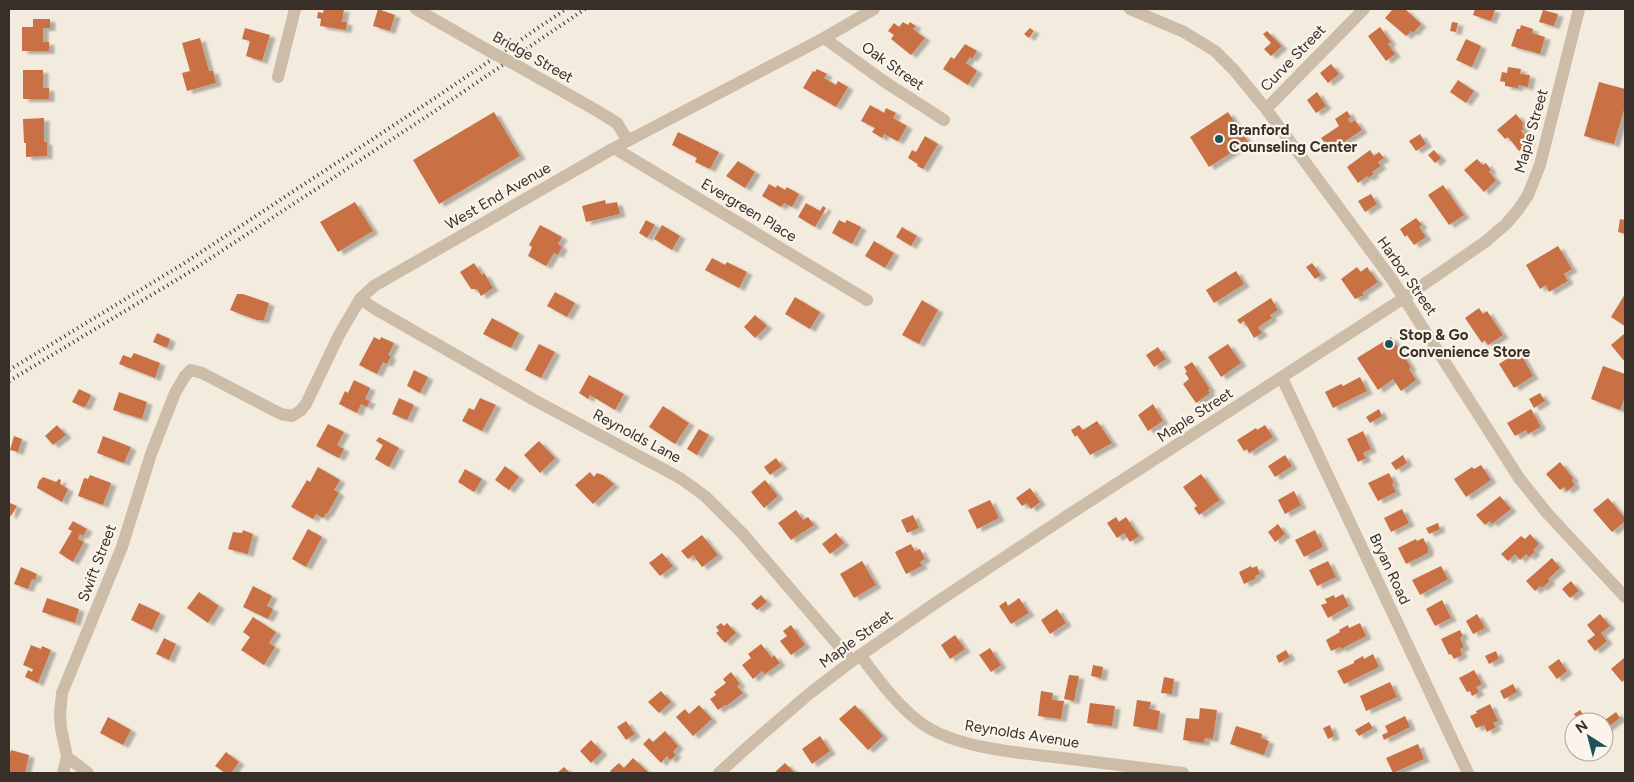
<svg xmlns="http://www.w3.org/2000/svg" width="1634" height="782" font-family="Figtree,sans-serif">
<defs>
<filter id="shadow"><feDropShadow dx="5.5" dy="3" stdDeviation="1" flood-color="#0004"/></filter>
</defs>
<rect width="100%" height="100%" fill="#f3ebdd"/>
<path fill="#ca7044" filter="url(#shadow)" d="M324,9H344L342,22H347L346,30L320,26L321,19L317,18L318,12L323,13Z
M378,9L395,15L390,31L373,26Z
M1393,9L1399,10L1405,9L1421,24L1413,33L1411,31L1406,36L1385,18Z
M1475,9H1492L1495,10L1491,21L1473,15Z
M1543,10L1558,14L1554,26L1539,22Z
M33,19H50V28H43V42H49V51H22V27H33Z
M903,22L908,25L910,22L916,26L913,29L925,38L911,55L891,39L894,35L888,31L894,23L899,27Z
M1452,22L1458,23L1456,32L1450,31Z
M1521,25L1533,29L1532,33L1545,37L1540,54L1511,46L1517,29H1520Z
M1380,27L1391,42L1388,44L1395,54L1386,61L1368,36Z
M245,28L270,35L262,61L246,56L250,41L242,39Z
M1030,28L1034,31L1029,38L1024,34Z
M1267,31L1282,46L1271,56L1264,49L1271,43L1263,34Z
M200,38L209,71H213L216,83L187,91L182,73L190,71L182,43Z
M1466,39L1481,46L1472,67L1456,60Z
M965,44L977,51L972,59L970,57L966,63L977,71L968,85L943,69L951,57L954,59Z
M1331,64L1339,74L1328,83L1320,73Z
M1508,67L1521,69L1520,74L1530,75L1528,87L1518,85V88L1505,86V82L1500,81L1502,72L1507,73Z
M817,69L827,74L824,78L836,85L838,81L848,87L836,107L803,88L813,71L815,72Z
M23,70H43V88H49V99H23Z
M1458,80L1474,91L1466,103L1450,92Z
M1599,82L1625,89V111L1624,110L1614,144L1584,136Z
M1317,92L1326,106L1316,113L1307,100Z
M870,105L884,113L886,108L896,113L893,118L907,126L899,140L897,141L884,134L882,138L872,132L875,128L861,121Z
M1347,111L1351,117L1348,119L1350,123L1355,120L1362,130L1330,151L1321,138L1339,126L1335,119Z
M494,112L520,156L439,204L413,160Z
M1228,112L1248,142L1209,167L1190,137Z
M1516,114L1524,124L1522,126L1524,129L1521,131L1530,142L1519,151L1508,137L1505,139L1497,130Z
M44,118V142H47V156L26,157V143H24L23,119Z
M678,132L719,152L710,169L695,162L697,158L672,145Z
M1420,134L1426,144L1416,151L1409,141Z
M925,136L938,144L923,169L917,166L918,164L908,158L912,150L916,152Z
M1370,150L1374,156L1379,152L1384,158L1378,162L1381,166L1372,172L1374,174L1368,178L1367,176L1358,183L1347,167Z
M1434,150L1441,158L1435,163L1428,155Z
M1477,159L1483,165L1486,163L1491,170L1489,172L1496,180L1484,192L1464,170Z
M738,161L755,172L745,188L726,176Z
M769,184L776,188L777,185L785,190L787,187L799,194L792,207L784,203L781,207L762,196Z
M1443,185L1464,215L1449,225L1428,195Z
M1371,194L1377,204L1365,212L1358,201Z
M605,200L606,204L617,202L620,214L586,222L582,206Z
M355,202L373,231L338,252L320,222Z
M806,203L820,211L823,206L826,208L815,227L798,217Z
M1416,218L1422,225L1419,227L1426,237L1414,245L1407,235L1405,237L1400,229Z
M1620,219L1625,220V234L1618,232Z
M646,220L655,225L647,238L639,233Z
M839,220L845,223L847,220L861,227L852,244L832,233Z
M540,225L562,237L558,244L562,247L558,255L554,253L546,266L528,256L532,247L529,245Z
M662,225L680,236L672,250L654,239Z
M902,227L917,236L911,246L896,237Z
M874,241L894,253L885,268L865,256Z
M1558,246L1572,269L1564,274L1568,281L1549,292L1546,285L1540,289L1526,265Z
M712,258L725,265L727,262L747,272L739,288L705,270Z
M474,263L482,275L484,273L493,288L481,296L477,289H471L460,272Z
M1312,263L1321,275L1315,279L1306,267Z
M1357,267L1361,272L1367,267L1378,282L1362,293L1364,295L1355,299L1341,279Z
M1236,271L1244,284L1214,303L1206,290Z
M555,292L575,303L567,317L547,306Z
M237,294H243L269,303L264,320H257L230,310Z
M1625,294V326L1611,317Z
M795,297L820,312L810,329L785,314Z
M1271,298L1278,310L1270,315L1272,318L1258,327L1262,333L1254,338L1244,321L1240,324L1237,320Z
M922,300L938,310L919,344L902,335Z
M1479,308L1483,314L1487,311L1503,335L1488,345L1485,340L1482,343L1465,318Z
M755,315L767,326L755,338L744,327Z
M492,318L519,333L511,348L483,334Z
M157,333L170,339L167,348L153,342Z
M1625,333V362L1611,345Z
M374,337L380,340L381,337L394,343L388,355L391,356L387,364L383,362L377,374L359,365Z
M1391,337L1411,367L1409,369L1416,380L1401,391L1393,379L1378,390L1357,358Z
M539,344L555,352L541,378L525,370Z
M1228,344L1241,363L1221,377L1208,357Z
M1158,347L1166,359L1154,367L1146,355Z
M1519,351L1533,376L1514,388L1499,364Z
M134,353L160,363L155,378L119,364L123,355L131,358Z
M1192,362L1210,389L1208,390L1210,393L1196,403L1183,384L1189,379L1185,373L1187,372L1184,367Z
M1603,366L1625,374V397L1620,410L1591,399Z
M414,370L428,377L420,393L407,386Z
M589,375L624,394L615,410L590,395L588,399L579,393Z
M1360,377L1367,391L1333,408L1325,392L1341,384L1343,386Z
M354,380L370,388L365,399L370,401L367,407L361,404L357,413L339,404L345,391L348,393Z
M79,389L91,395L86,406L83,407L72,402Z
M119,392L147,402L142,419L113,410Z
M1540,393L1545,401L1534,408L1529,399Z
M399,398L414,405L407,420L392,414Z
M480,398L496,405L482,431L462,421L469,408L474,410Z
M1153,404L1163,421L1148,431L1138,415Z
M663,406L689,423L675,444L649,427Z
M1379,409L1382,416L1370,423L1366,417Z
M1531,409L1540,425V427L1528,434L1526,430L1515,436L1507,423Z
M1097,421L1112,443L1090,455L1077,435L1075,437L1071,430L1079,425L1083,430Z
M328,424L344,432L337,445L344,449L339,458L316,446Z
M57,425L66,435L53,445L45,436Z
M1265,425L1273,437L1249,453L1247,449L1244,451L1237,440L1256,428L1257,430Z
M699,429L709,435L697,455L687,449Z
M1363,431L1371,449L1363,453L1366,458L1358,462L1347,439Z
M14,436L22,439L18,452L10,450Z
M103,436L131,447L124,463L97,453Z
M379,437L399,448L389,467L375,459L383,445L376,441Z
M539,441L555,458L540,473L524,455Z
M1285,455L1292,466L1275,477L1268,466Z
M1403,455L1407,463L1396,470L1391,463Z
M776,458L782,466L770,475L764,467Z
M1560,462L1573,478L1572,481L1575,485L1567,491L1564,487L1560,490L1546,474Z
M1481,465L1491,480L1466,497L1454,479L1472,467L1474,469Z
M505,466L519,477L509,490L495,480Z
M318,467L340,480L334,490L339,493L327,514L326,513L323,518L316,514L313,519L291,507L307,480L310,482Z
M465,469L482,479L474,492L458,482Z
M590,472L594,477L597,473L603,475L614,484L593,504L575,485Z
M1389,473L1394,483L1392,484L1396,492L1378,501L1368,483Z
M1201,474L1220,500L1199,515L1194,508L1197,506L1183,487Z
M90,475L111,483L103,505L78,496L84,478L88,479Z
M43,477L56,482L59,479L61,480L60,484L68,489L62,502L37,488L39,481Z
M765,480L778,496L764,508L751,492Z
M1030,488L1040,502L1031,509L1027,503L1022,506L1016,498Z
M1294,491L1301,505L1285,514L1278,500Z
M1500,496L1511,509L1492,524L1490,521L1485,525L1476,515Z
M1608,498L1625,518V521L1612,532L1593,510Z
M990,500L999,518L977,529L968,510Z
M10,503L17,506L11,516L9,515Z
M1402,509L1409,523L1391,532L1384,518Z
M796,510L803,520L808,517L814,525L791,540L778,523Z
M913,515L919,528L907,533L901,520Z
M1116,517L1119,522L1126,517L1139,536L1130,542L1124,533L1117,538L1107,523Z
M73,521L87,529L83,536L80,534L78,539L84,542L73,562L59,553L72,531L68,529Z
M1438,523L1440,529L1429,534L1426,528Z
M1278,524L1285,534L1275,542L1268,532Z
M308,529L322,537L306,567L292,559Z
M243,530L253,534L248,554L228,549L233,532L242,533Z
M1315,530L1323,547L1304,557L1295,540Z
M836,533L844,543L830,554L822,544Z
M1530,534L1539,544L1533,550L1535,552L1529,557L1526,554L1520,560L1515,554L1508,561L1501,554L1521,536L1525,539Z
M702,535L718,555L702,567L693,555L688,559L681,551Z
M1423,538L1428,547V553L1406,564L1398,548L1416,539L1417,541Z
M911,544L915,551L920,549L925,559L920,562L922,566L906,574L895,552Z
M662,553L673,566L660,576L649,563Z
M1552,558L1560,568L1548,579L1550,581L1542,588L1540,586L1535,591L1526,581Z
M862,561L876,585L854,598L840,574Z
M1328,561L1336,577L1317,586L1309,570Z
M1251,566L1252,568L1257,566L1260,574L1255,576L1256,578L1244,584L1239,572Z
M1441,566L1448,579L1420,595L1412,580Z
M21,567L37,574L35,580L32,579L28,589L14,584Z
M1571,581L1579,591L1570,598L1562,589Z
M253,586L272,596L267,606L273,609L268,619L243,607Z
M199,592L219,606L208,623L187,608Z
M1343,594L1349,606L1328,618L1321,605L1327,603L1325,599L1334,595L1335,598Z
M761,595L767,602L757,610L751,604Z
M47,598L79,609L75,623L42,612Z
M1019,598L1029,613L1011,624L999,606L1006,601L1008,606Z
M1442,600L1451,618L1435,626L1426,609Z
M139,603L160,613L152,630L131,620Z
M1057,609L1066,623L1050,634L1041,620Z
M1477,614L1485,628L1473,634L1466,621Z
M1600,614L1610,626L1601,633L1607,641L1595,651L1587,641L1595,635L1587,625Z
M253,617L276,632L269,643L275,647L264,665L241,650L250,637L243,632Z
M721,623L724,626L727,623L736,633L725,643L716,633L719,631L716,627Z
M1360,623L1366,636L1341,649L1340,647L1331,651L1326,640L1340,632L1339,630L1348,625L1349,628Z
M791,625L805,645L791,655L780,641L787,636L783,631Z
M1460,630L1463,636L1460,638L1464,647L1460,649L1462,655L1454,659L1451,654L1449,655L1441,639Z
M955,635L965,649L950,659L941,645Z
M164,638L176,644L169,660L156,654Z
M761,644L772,658L774,655L780,663L765,674L762,671L753,679L742,665L751,658L748,654Z
M31,645L41,649L42,646L51,650L38,683L25,677L28,670L32,672L33,669L23,665Z
M990,648L1001,665L991,672L979,655Z
M1286,650L1290,657L1279,663L1276,656Z
M1496,651L1499,659L1489,664L1485,656Z
M1373,654L1379,667L1344,684L1337,671L1354,663V661L1363,656L1364,659Z
M1625,657V679L1622,682L1611,669Z
M1559,659L1567,671L1557,679L1548,667Z
M1093,665L1103,667L1101,678L1091,676Z
M1474,670L1482,684L1476,687L1479,692L1472,696L1470,691L1467,692L1459,678Z
M731,672L740,684L737,686L743,693L726,706L725,705L718,710L710,699L716,695L714,692L726,683L723,679Z
M1069,675L1079,676L1074,701L1064,699Z
M1164,677L1174,679L1172,694L1161,693Z
M1390,682L1397,697L1366,711L1360,696Z
M1513,684L1517,692L1504,699L1500,691Z
M661,691L671,702L659,713L648,702Z
M1041,691L1053,693L1052,700L1064,701L1061,719L1038,716Z
M1137,700L1151,702L1149,709L1160,711L1157,730L1133,726Z
M1090,703L1115,706L1112,726L1087,723Z
M1490,704L1498,721L1493,723L1496,727L1487,732L1484,725L1476,728L1470,716L1477,713L1476,711Z
M699,705L712,719L693,736L676,717L685,709L689,714Z
M855,705L883,736L868,750L839,719Z
M1200,708L1217,710L1213,739L1205,738L1204,743L1183,740L1186,718L1199,719Z
M1580,710L1585,717L1579,721L1574,714Z
M1616,712L1620,718L1604,730V722H1602Z
M1405,716L1410,727L1384,740L1382,735L1388,732L1385,726Z
M108,717L131,730L123,745L100,733Z
M626,721L635,734L626,740L617,727Z
M1369,722L1373,728L1359,736L1355,730Z
M1330,725L1334,736L1328,739L1323,728Z
M1236,726L1262,734L1261,738L1269,741L1264,755L1230,744Z
M665,731L678,746L673,752L676,755L670,760L667,756L661,763L643,744L649,738L653,742Z
M820,736L830,751L812,764L802,749Z
M591,740L602,752L591,763L580,751Z
M1418,744L1424,759L1393,773L1386,758Z
M11,750L29,755L25,773H9V758Z
M226,752L239,762L231,773H225L215,766Z
M633,758L649,773H612L610,771L619,763L624,768Z
M785,763L795,773H774Z
M564,767L570,773H557Z"/>
<g fill="none" stroke-linecap="round" stroke-linejoin="round">
<path stroke="#ccbca8" stroke-width="12" d="M416,9L491,52
M1130,9L1184,32L1215,51L1234,70L1266,109L1393,281L1519,478L1547,513L1625,597
M824,38L885,82L944,120
M514,64L594,109L617,123L628,141
M278,77L295,9
M1266,109L1364,9
M614,148L867,300
M360,299L377,310L536,401L680,478L705,496L743,534L852,661
M1282,378L1468,773
M860,655C878,679 901,711 927,727C963,749 1021,753 1063,758C1103,763 1143,768 1183,773
M67,757L88,773
M63,773L67,757L61,728L60,714L62,693L122,547L151,454L175,393L185,376L191,370L202,373L281,414L292,416L300,411L306,404L339,335L360,299L374,286L614,148L824,38L874,9"/>
<path stroke="#ccbca8" stroke-width="12" d="M719,773L752,743L809,694L852,661L934,604L1073,512L1404,298L1485,242L1506,224L1518,210L1528,195L1540,165L1579,9"/>
<path stroke="#392f29" stroke-width="4" stroke-dasharray="1 4" stroke-linecap="butt" d="M9,370L183,264L429,102L566,9
M9,381L188,273L435,111L585,9"/>
<path stroke="#ccbca8" stroke-width="12" d="M491,52L514,64"/>
</g>
<g fill="#1c525c" stroke="#fbf4ea" stroke-width="2">
<circle cx="1219" cy="139" r="5"/>
<circle cx="1389" cy="344" r="5"/>
</g>
<g text-anchor="middle" dominant-baseline="central" stroke-width="4.5" stroke-linejoin="round" paint-order="stroke">
<g font-size="15" fill="#392f29" stroke="#fbf4ea">
<text transform="translate(533 57) rotate(29)">Bridge Street</text>
<text transform="translate(1293 58) rotate(-46)">Curve Street</text>
<text transform="translate(893 66) rotate(35)">Oak Street</text>
<text transform="translate(1531 131) rotate(-74)">Maple Street</text>
<text transform="translate(498 196) rotate(-30)">West End Avenue</text>
<text transform="translate(749 210) rotate(31)">Evergreen Place</text>
<text transform="translate(1407 276) rotate(55)">Harbor Street</text>
<text transform="translate(1195 415) rotate(-33)">Maple Street</text>
<text transform="translate(637 436) rotate(28)">Reynolds Lane</text>
<text transform="translate(97 563) rotate(-69)">Swift Street</text>
<text transform="translate(1390 569) rotate(65)">Bryan Road</text>
<text transform="translate(856 639) rotate(-36)">Maple Street</text>
<text transform="translate(1022 734) rotate(9)">Reynolds Avenue</text>
</g>
<g font-size="15" font-weight="bold" fill="#392f29" stroke="#fbf4ea" text-anchor="start">
<text x="1229" y="130">Branford<tspan x="1229" dy="17">Counseling Center</tspan></text>
<text x="1399" y="335">Stop &amp; Go<tspan x="1399" dy="17">Convenience Store</tspan></text>
</g>
</g>
<rect width="1634" height="782" fill="none" stroke="#392f29" stroke-width="20"/>
<g transform="translate(1589 737) rotate(324)"><circle r="24" fill="#fbf4ea" stroke="#ada59d"/>
<path d="M0-4L9 19L0 12L-9 19Z" fill="#1c525c"/>
<text y="-8" font-size="14" font-weight="bold" text-anchor="middle" fill="#392f29">N</text>
</g>
</svg>
